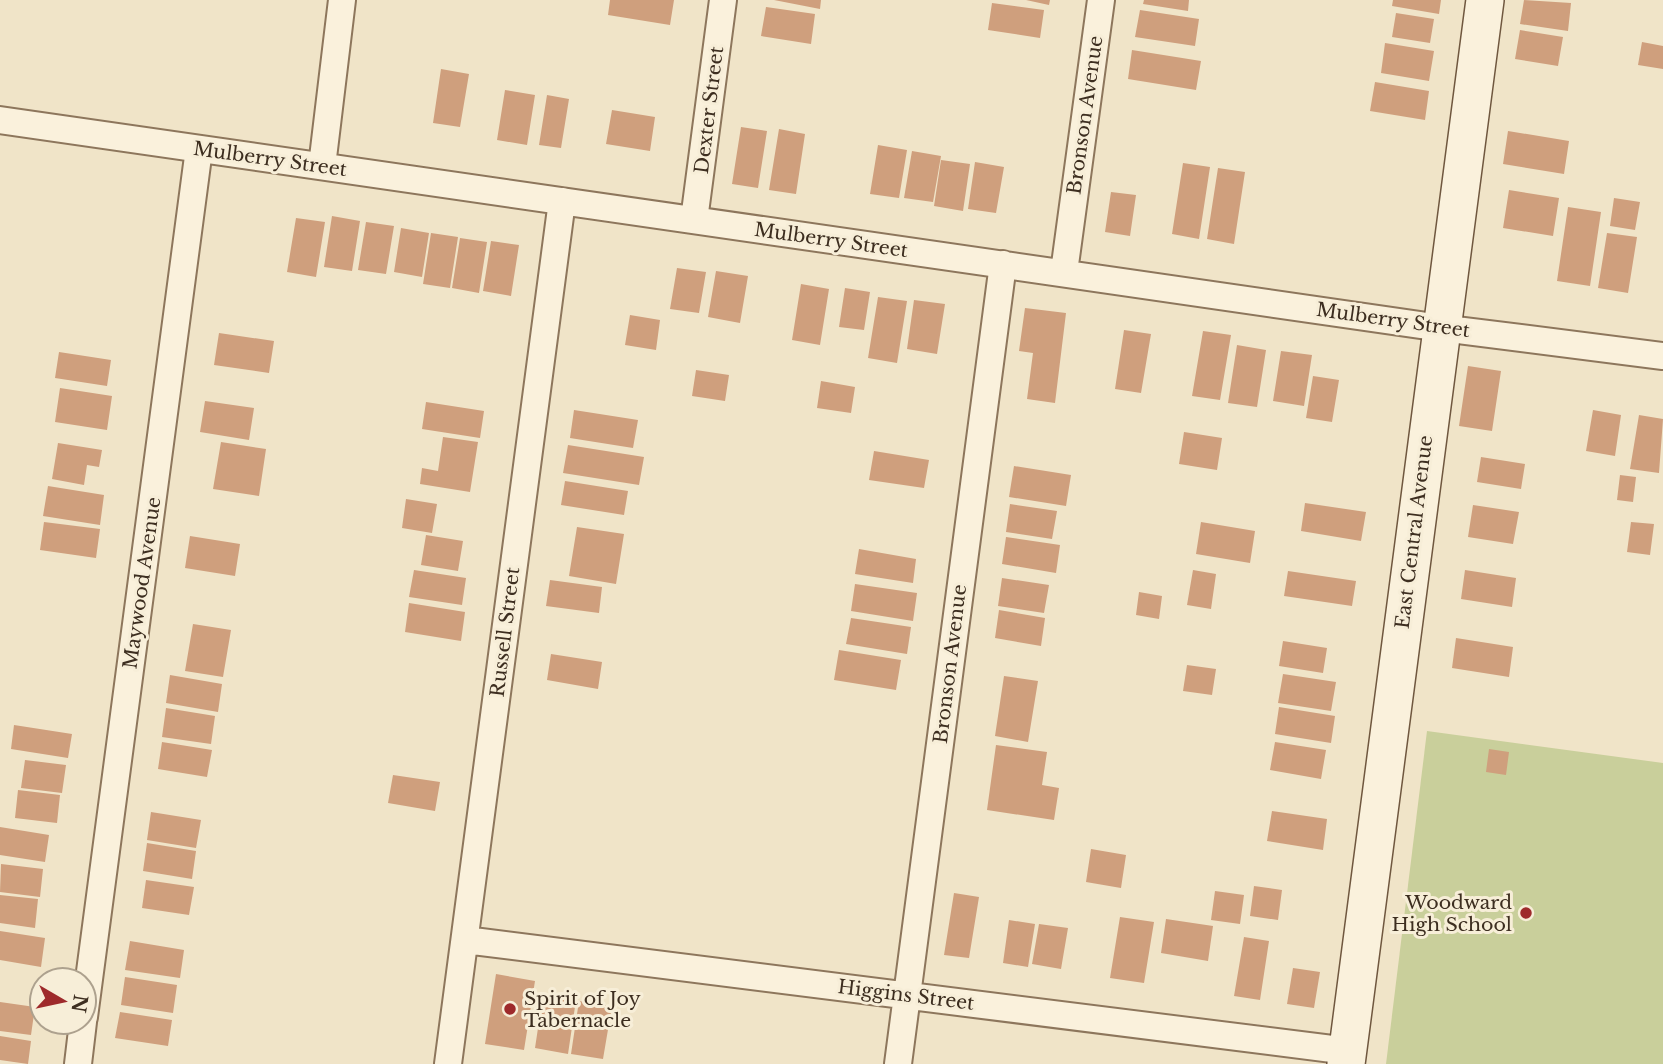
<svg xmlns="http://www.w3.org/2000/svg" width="1663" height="1064" font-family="'Libre Baskerville',serif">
<rect width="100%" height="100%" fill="#f0e4c8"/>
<path fill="#c9cf9b" d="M1427,731L1663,763V1064H1386Z"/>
<path fill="#cf9f7d" d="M610,0H674L670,25L608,15Z
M774,0H821L820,9Z
M1026,0H1050L1049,5Z
M1144,0H1189L1188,11L1143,4Z
M1393,0H1441L1439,14L1392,6Z
M1524,0L1571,3L1568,31L1520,24Z
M992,3L1044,10L1040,38L988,30Z
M766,7L815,14L811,44L761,36Z
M1140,10L1199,19L1195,46L1135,37Z
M1396,13L1434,19L1430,43L1392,37Z
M1520,30L1563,37L1558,66L1515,59Z
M1642,42L1663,46V69L1638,65Z
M1385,43L1434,51L1429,81L1381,73Z
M1132,50L1201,61L1196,90L1128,79Z
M441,69L469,74L460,127L433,123Z
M1375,82L1429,91L1425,120L1370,111Z
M505,90L535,95L527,145L497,140Z
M547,95L569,99L561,148L539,145Z
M612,110L655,117L650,151L606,144Z
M741,127L767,131L758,188L732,184Z
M779,129L805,134L796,194L769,190Z
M1508,131L1569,141L1564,174L1503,164Z
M878,145L907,150L899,198L870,194Z
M912,151L941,156L933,202L904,198Z
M941,160L970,164L963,211L934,206Z
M975,162L1004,167L996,213L968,209Z
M1183,163L1210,167L1199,239L1172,234Z
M1218,168L1245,172L1234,244L1207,239Z
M1509,190L1559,198L1553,236L1503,228Z
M1111,192L1136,195L1130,236L1105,232Z
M1614,198L1640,202L1635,230L1610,226Z
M1568,207L1601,212L1590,286L1557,281Z
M332,216L360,221L352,271L324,267Z
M296,218L325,222L316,277L287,272Z
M366,222L394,226L386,274L358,270Z
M401,228L429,233L422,277L394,272Z
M431,233L458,237L450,288L423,284Z
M1607,233L1637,237L1628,293L1598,288Z
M460,238L487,242L479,293L452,288Z
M491,241L519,245L511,296L483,291Z
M677,268L706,272L699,313L670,309Z
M716,271L748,276L740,323L708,317Z
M801,284L829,289L820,345L792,340Z
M845,288L870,292L864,330L839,327Z
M878,297L907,301L897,363L868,358Z
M914,300L945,304L937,354L907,349Z
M1025,308L1066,313L1055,403L1027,399L1033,353L1019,351Z
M630,315L660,320L656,350L625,345Z
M1124,330L1151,334L1141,393L1115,389Z
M1203,331L1231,335L1220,400L1192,396Z
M219,333L274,341L269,373L214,365Z
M1237,345L1266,350L1257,407L1228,403Z
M1281,351L1312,355L1304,406L1273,401Z
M59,352L111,360L107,386L55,378Z
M1468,366L1501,371L1492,431L1459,426Z
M696,370L729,375L725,401L692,396Z
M1313,376L1339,380L1332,422L1306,418Z
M821,381L855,387L851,413L817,408Z
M60,388L112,396L107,430L55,422Z
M205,401L254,408L249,440L200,432Z
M426,402L484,411L480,438L422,429Z
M574,410L638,420L633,448L570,438Z
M1593,410L1621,415L1615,456L1586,451Z
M1639,415L1663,419L1659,473L1630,469Z
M1184,432L1222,438L1217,470L1179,464Z
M443,437L478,442L470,492L420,484L422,468L438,471Z
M221,442L266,449L259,496L213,489Z
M58,443L102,450L99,467L87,465L84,485L52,479Z
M568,445L644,457L639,485L563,473Z
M874,451L929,460L924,488L869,480Z
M1481,457L1525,464L1521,489L1477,482Z
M1014,466L1071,475L1066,506L1009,497Z
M1620,475L1636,477L1633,502L1617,500Z
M565,481L628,491L624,515L561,505Z
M48,486L104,495L100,525L43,516Z
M406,499L437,504L432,533L402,528Z
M1305,503L1366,512L1361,541L1301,531Z
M1010,504L1057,511L1052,539L1006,532Z
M1473,505L1519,512L1513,544L1468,537Z
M44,522L100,529L96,558L40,550Z
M1201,522L1255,531L1250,563L1196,554Z
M1631,522L1654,524L1650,555L1627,552Z
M577,527L624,534L616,584L569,576Z
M426,535L463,541L458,571L421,565Z
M190,536L240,544L235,576L185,568Z
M1006,537L1060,545L1056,573L1002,564Z
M859,549L916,559L913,583L855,574Z
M414,570L466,578L462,605L409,597Z
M1193,570L1216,574L1211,609L1187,605Z
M1465,570L1516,578L1512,607L1461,599Z
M1288,571L1356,581L1352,606L1284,596Z
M1002,578L1049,585L1044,613L998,606Z
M550,580L602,587L599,613L546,606Z
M855,584L917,593L913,621L851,611Z
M1139,592L1162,596L1159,619L1136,615Z
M409,603L465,612L461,641L405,632Z
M999,610L1045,618L1041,646L995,638Z
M851,618L911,627L907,654L846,644Z
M193,624L231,630L223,677L185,671Z
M1456,638L1513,647L1509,677L1452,668Z
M1283,641L1327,648L1323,673L1279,666Z
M839,650L901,660L896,690L834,680Z
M551,654L602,662L598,689L547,680Z
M1187,665L1216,669L1212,695L1183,691Z
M1283,674L1336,682L1331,711L1278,703Z
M170,675L222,684L218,712L166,703Z
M1004,676L1038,681L1028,742L995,736Z
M1279,707L1335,716L1331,743L1275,734Z
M166,708L215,716L211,744L162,737Z
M14,725L72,734L68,758L11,749Z
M162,742L212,750L207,777L158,769Z
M1275,742L1326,750L1321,779L1270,770Z
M996,745L1047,752L1042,785L1059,788L1054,820L987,810Z
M1489,749L1509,752L1506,775L1486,772Z
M25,760L66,765L62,793L21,788Z
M393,775L440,782L435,811L388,803Z
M18,790L60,795L57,823L15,818Z
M1272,811L1327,819L1323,850L1267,841Z
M151,812L201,820L196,848L147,840Z
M0,827L49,835L45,862L0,855Z
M147,843L196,851L192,879L143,871Z
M1091,849L1126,855L1121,888L1086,882Z
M1,864L43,869L40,897L0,892Z
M146,880L194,887L189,915L142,908Z
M1254,886L1282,890L1278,920L1250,916Z
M1215,891L1244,895L1240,924L1211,920Z
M954,893L979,897L969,958L944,955Z
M0,895L38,899L35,928L0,923Z
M1120,917L1154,922L1144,983L1110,978Z
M1166,919L1213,926L1208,961L1161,953Z
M1009,920L1035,924L1028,967L1003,963Z
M1039,924L1068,928L1061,969L1032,964Z
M0,931L45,938L41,967L0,960Z
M1244,937L1269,941L1260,1000L1234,996Z
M130,941L184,950L180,978L125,970Z
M1293,968L1320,972L1314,1008L1287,1004Z
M496,974L535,981L524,1050L485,1044Z
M125,977L177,985L173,1013L121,1005Z
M543,995L576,1000L568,1054L535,1048Z
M579,1001L612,1006L603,1059L571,1054Z
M0,1002L35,1007L31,1035L0,1031Z
M120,1012L172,1020L168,1046L115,1038Z
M0,1036L31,1041L28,1064L0,1060Z"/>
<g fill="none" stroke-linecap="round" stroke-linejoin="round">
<defs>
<path id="street" d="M0,120L1441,328L1663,356
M322,166L342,0
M694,220L723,0
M1064,272L1101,0
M465,940L1348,1051
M84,1017L199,149
M78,1064L83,1022
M448,1064L562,201
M898,1064L1003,264"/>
<path id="secondary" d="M1346,1064L1485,0"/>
</defs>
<use href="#street" stroke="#8d765c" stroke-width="30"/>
<use href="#secondary" stroke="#6f573f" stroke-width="40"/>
<use href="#street" stroke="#faf1dc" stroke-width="26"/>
<use href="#secondary" stroke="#faf1dc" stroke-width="37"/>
</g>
<g fill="#9e2a2b" stroke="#f7eed8" stroke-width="2.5">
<circle cx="1526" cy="913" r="7"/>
<circle cx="510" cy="1009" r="7"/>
</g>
<g text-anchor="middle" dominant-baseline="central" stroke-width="6" stroke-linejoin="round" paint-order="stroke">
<g font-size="19" fill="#3d2e20" stroke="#f7eed8">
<text transform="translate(709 110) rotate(-83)">Dexter Street</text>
<text transform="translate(1085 115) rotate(-82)">Bronson Avenue</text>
<text transform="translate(270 159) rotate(8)">Mulberry Street</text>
<text transform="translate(831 240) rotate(8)">Mulberry Street</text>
<text transform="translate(1393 320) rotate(8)">Mulberry Street</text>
<text transform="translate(1414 532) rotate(-83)">East Central Avenue</text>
<text transform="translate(142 583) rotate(-82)">Maywood Avenue</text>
<text transform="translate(505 632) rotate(-83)">Russell Street</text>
<text transform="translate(950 664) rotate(-83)">Bronson Avenue</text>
<text transform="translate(906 995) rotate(7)">Higgins Street</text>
</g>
<g font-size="19" fill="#3d2e20" stroke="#f7eed8" text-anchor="end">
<text x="1512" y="902">Woodward<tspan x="1512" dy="22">High School</tspan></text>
<text x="524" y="998" text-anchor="start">Spirit of Joy<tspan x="524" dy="22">Tabernacle</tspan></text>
</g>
</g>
<g transform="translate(63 1001) rotate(99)"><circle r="33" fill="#f7eed8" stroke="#ada18e" stroke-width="2"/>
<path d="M0-5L12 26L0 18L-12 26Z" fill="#9e2a2b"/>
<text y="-10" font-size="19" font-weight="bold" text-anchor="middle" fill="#3d2e20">N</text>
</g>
</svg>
